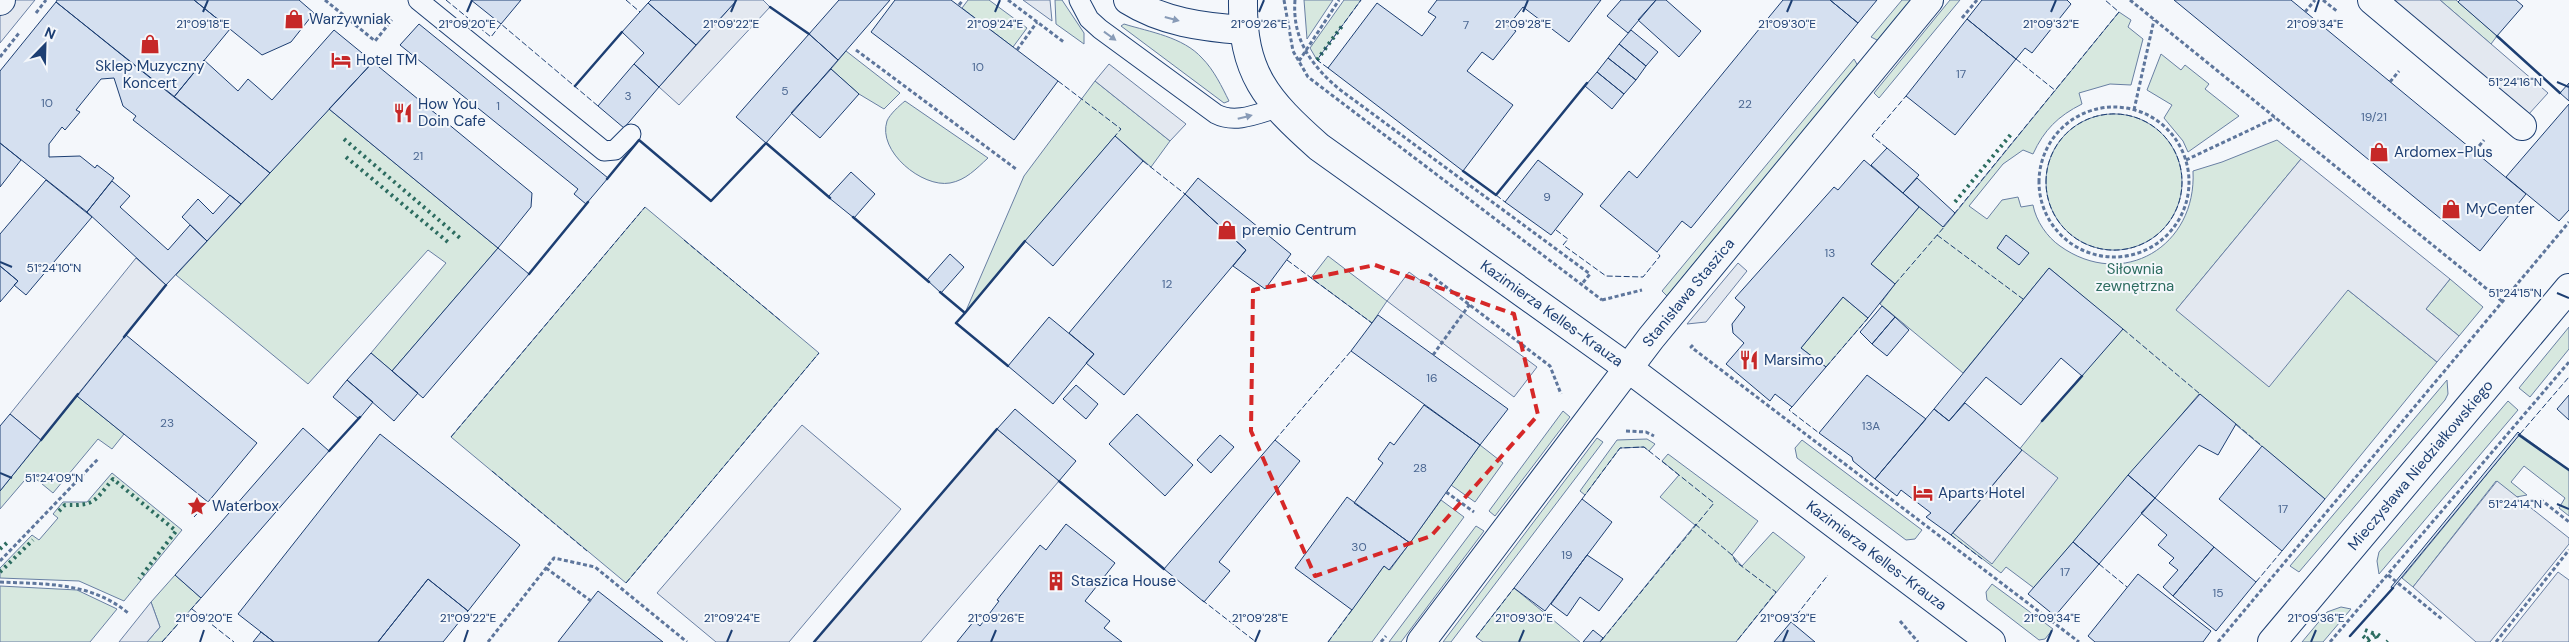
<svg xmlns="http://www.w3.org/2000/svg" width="2569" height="642" font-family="'DM Sans',sans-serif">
<rect width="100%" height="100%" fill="#f4f7fb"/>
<path fill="#d7e8df" stroke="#687fa3" d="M968,0H989L1027,28L1013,47L962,8Z
M1055,0H1062L1084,33V44L1056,24Z
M1304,0H1333L1307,39Z
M1344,0H1361L1317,60L1310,48Z
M1902,0H1913L1879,41L1871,37Z
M1950,0H1960L1879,98L1874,93Z
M2440,0H2456L2497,36L2491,44Z
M2119,12L2131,20L2128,27L2143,39L2131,85L2110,84L2079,93L2082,104C2058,116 2044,130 2033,154L2023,150L2003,164L1969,206L1987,219L2002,200L2018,197L2021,207L2033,205C2036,221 2047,237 2060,246C2123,291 2197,246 2193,171L2222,162L2277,140L2301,159L2176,310L2348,290L2437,362L2325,499L2199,394L2034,588L2006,567L2001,573L1951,535L2042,421L2122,329L2049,268L1963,373L1880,304L1895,284L1871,264L1919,207L1944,227Z
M1124,24C1150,32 1183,37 1202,58C1214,70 1222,87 1229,101L1224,103L1121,26Z
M846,51L900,93L884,109L859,94L831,69Z
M2161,54L2181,70L2185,65L2209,84L2205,89L2239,116L2188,152L2183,141L2164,118L2172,105L2147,90Z
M1854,59L1858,66L1667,296L1662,291Z
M1095,81L1170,141L1151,167L1115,136L965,313L1024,176Z
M905,101L988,158C976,169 966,180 950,183C922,188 877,151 887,121C890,114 899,106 905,101Z
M329,109L498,248L392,371L371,353L446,263L428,250L308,384L176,275Z
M2046 182a68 68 0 1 1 136 0a68 68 0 1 1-136 0Z
M645,207L819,353L626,583L451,437Z
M1328,256L1387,301L1372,323L1311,278Z
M2450,279L2483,307L2459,336L2426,309Z
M1843,297L1868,318L1826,367L1801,348Z
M2569,327V349L2530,397L2519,388Z
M2447,380L2448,394L2445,400L2299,572L2290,566Z
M77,396L124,434L112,449L98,439L53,493L30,474L0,509V491Z
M2508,401L2518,410L2379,574L2377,561L2379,552Z
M1563,411L1570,417L1495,516L1489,511Z
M2520,434L2569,470V516L2559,508L2565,498L2524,466L2511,482L2527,495L2516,497L2496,481L2413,587L2402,578Z
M1597,438L1603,442L1451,642H1443Z
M1647,439L1655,444L1649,451L1644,447L1620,448L1585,495L1580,491L1617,440Z
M1802,440L1922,530L1915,539L1906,540L1797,458L1795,448Z
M1480,445L1503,463L1475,502L1451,485Z
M1668,454L1758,521L1732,555L1742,566L1773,532L1805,557L1736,642H1600L1695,525L1660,497L1679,475L1662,461Z
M112,473L182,530L124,601L79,581L0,578V568L32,535L39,540L58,518L53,514L63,502H87Z
M1441,500L1464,517L1372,642H1328L1384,566L1390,570Z
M1476,526L1484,531L1401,642H1389Z
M175,575L201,598L162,642H147L160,627L151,602Z
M1992,584L2053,629L2045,639L2039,640L1987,600L1986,592Z
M0,586L77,590L117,609L90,642H0Z
M1514,588L1580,642H1483L1476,637Z
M2341,607L2351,609L2323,642H2302L2327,612Z"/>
<path fill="#e3e8f0" stroke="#687fa3" d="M11,0H35L0,43V14Z
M737,0H763L770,7L679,105L659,87Z
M1023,0H1050L1052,21Z
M2394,0H2440L2548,93L2528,115Z
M1109,64L1186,124L1170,141L1095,81Z
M2301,159L2450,279L2426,309L2459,336L2437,362L2348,290L2269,387L2176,310Z
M136,258L166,285L41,440L10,414Z
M1738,263L1747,271L1706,322L1687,324Z
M1409,272L1537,367L1514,397L1387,301Z
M802,425L901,509L789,642H716L657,593Z
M997,429L1059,481L921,642H814Z
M2022,450L2058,478L1992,564L1953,533Z
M2497,481L2569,538V544L2490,642H2476L2413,587Z
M2558,572L2569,580V642H2502Z
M151,602L160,627L147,642H119Z"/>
<path fill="#d5e0f0" stroke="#1d3f73" d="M57,0H194L230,29L174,97L56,2Z
M194,0H299L314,13L291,42L262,55Z
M471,0H521L501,24Z
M651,0H737L696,45L648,3Z
M839,0H890L838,60L809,34Z
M895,0H951L1058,81L1014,140L871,32Z
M1437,0H1601L1569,42L1523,7L1508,26L1516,31L1493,60L1482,52L1467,71L1513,105L1463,171L1328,68L1377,3L1422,36L1436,17L1428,12Z
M1621,0H1656L1628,33L1607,16Z
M1656,0H1666L1701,31L1679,57L1638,20Z
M1783,0H1830L1858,23L1691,228L1682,221L1657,252L1600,206L1629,171L1637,178Z
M1830,0H1877L1858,23Z
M1982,0H2067L2071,4L2032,53L2025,48L2016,59L1967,19Z
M2174,0H2291L2526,194L2480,251Z
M2460,0H2516L2523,6L2497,36L2458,2Z
M56,2L270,173L241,204L133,120L136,116L123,106L114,78L101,79L76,110L80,112L65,130L62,127L49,144V157L80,156L95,168L97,165L114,178L87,212L0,143V71Z
M648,3L696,45L659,87L634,64L644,53L622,32Z
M1967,19L2016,59L1955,135L1906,96Z
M419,24L608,178L586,204L574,194L578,189L400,45Z
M334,30L373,62L270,173L174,97L204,60L238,91L248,79L272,100Z
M1631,30L1658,52L1646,66L1619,44Z
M809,34L838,60L766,143L736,117Z
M1619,44L1646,66L1636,80L1608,58Z
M1608,58L1636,80L1624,94L1597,72Z
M373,62L532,193L531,207L498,248L329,109Z
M634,64L659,87L624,128L598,106Z
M831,69L859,94L820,138L791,113Z
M1597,72L1624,94L1612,109L1585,86Z
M2569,83V101L2560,93Z
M2569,104V210L2559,221L2506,177Z
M1115,136L1143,161L1053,266L1025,241Z
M0,143L21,160L0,187Z
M1887,148L1919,175L1903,193L1871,165Z
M1538,160L1583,194L1551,235L1505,202Z
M1864,160L1919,207L1871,264L1895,284L1868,318L1843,297L1801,348L1826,367L1792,407L1775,394L1770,401L1726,364L1744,343L1733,333L1732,324L1745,307L1735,298L1834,187L1838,190Z
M851,172L875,194L854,218L828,197Z
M1198,178L1291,254L1265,289L1233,266L1246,250L1185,194Z
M1917,178L1955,213L1943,227L1903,193Z
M46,180L92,217L26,295L14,285L18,281L0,266V234Z
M112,181L130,196L120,207L168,250L190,225L207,241L166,285L87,212Z
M1185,194L1246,250L1124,395L1086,363L1094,354L1069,333Z
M230,195L241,204L207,241L182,217L198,199L213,214Z
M2006,235L2029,253L2019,265L1997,248Z
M498,248L529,274L423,398L392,371Z
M950,254L964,267L941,293L927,280Z
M0,266L18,281L0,302Z
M2049,268L2123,329L2082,376L2061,358L2021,405L1986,377L1949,421L1934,409Z
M1882,306L1895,317L1872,344L1860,332Z
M1378,315L1508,409L1480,445L1351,351Z
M1049,317L1094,354L1053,404L1008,366Z
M1895,317L1909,330L1887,356L1872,344Z
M126,335L257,443L208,502L77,396Z
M371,353L418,393L394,421L347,380Z
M1867,375L1926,419L1875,479L1853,461L1852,457L1819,433Z
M347,380L373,402L359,419L333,397Z
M1076,385L1098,404L1086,419L1063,399Z
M2200,394L2236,424L2218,455L2199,445L2155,498L2128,475Z
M2569,395V420L2557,409Z
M1965,403L2022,450L1951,535L1926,517L1931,513L1901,490L1897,496L1875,479L1934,409L1949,421Z
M1424,405L1480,445L1410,543L1354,503L1383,463L1378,459L1390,442L1394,445Z
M1015,409L1076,461L1059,481L997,429Z
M10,414L41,440L0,491V426Z
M1137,414L1193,465L1165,496L1109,444Z
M303,428L329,451L201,598L175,575Z
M2518,432L2520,434L2392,589L2391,587Z
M380,434L520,545L468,611L428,579L378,642H274L238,614Z
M1220,435L1234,447L1211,473L1197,460Z
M1275,440L1300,461L1219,562L1230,571L1204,602L1164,569Z
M2262,446L2325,499L2282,551L2219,499Z
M2128,475L2155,498L2099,564L2073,542Z
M1347,497L1410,543L1389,570L1384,566L1352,610L1295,568Z
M2155,498L2214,547L2173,596L2163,587L2178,570L2169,563L2174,558L2158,545L2167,535L2141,513Z
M1582,499L1612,522L1545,611L1514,588Z
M1066,524L1115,563L1085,601L1110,621L1104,628L1122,642H957L974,621L980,626L999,601L997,600L1040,545L1046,550Z
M2073,542L2099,564L2055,616L2028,594Z
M2214,547L2256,582L2216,631L2173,596Z
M1587,555L1623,579L1599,611L1580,597L1567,616L1551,604Z
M2138,574L2211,631L2203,642H2095L2088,636Z
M428,579L468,611L443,642H378Z
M598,591L663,642H558Z
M1791,622L1815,642H1774Z
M1593,630L1603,638L1600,642H1583Z
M261,632L274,642H253Z"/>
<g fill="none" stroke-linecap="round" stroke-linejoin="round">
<defs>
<path id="service" d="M418,0L604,151L615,150L631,134
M1079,0L1089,19L1100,29L1216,114C1235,124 1257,114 1277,108"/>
<g id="minor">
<path d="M1128,0C1163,22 1202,27 1243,30"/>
<path d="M2372,0L2522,126"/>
<path d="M0,1L1,0"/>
<path id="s1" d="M1421,642L1651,338L1929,0"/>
<path id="s2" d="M2272,642L2569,288"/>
</g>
<g id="tertiary">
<path id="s3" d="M1243,0C1242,73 1266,100 1319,147L1628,368L1991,642"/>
</g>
</defs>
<use href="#service" stroke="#1d3f73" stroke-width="21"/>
<use href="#minor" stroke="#1d3f73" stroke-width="30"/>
<use href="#tertiary" stroke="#1d3f73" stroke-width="30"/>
<path stroke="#5e769c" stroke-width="3" stroke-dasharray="4 2.5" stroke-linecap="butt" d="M325,0L375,41L392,20
M1008,0L1065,43
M1284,0L1293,51L1308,77L1602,300
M1295,0C1292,39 1311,65 1339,89L1590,274L1581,285
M2130,0L2503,302
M2323,0L2338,12
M959,5L963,0
M2305,12L2315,0
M36,13L46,0
M1962,18L1977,0
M856,50L1016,169
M1017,50L1037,22
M0,57L19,33
M1299,61L1339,0
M2390,82L2399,71
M2039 182a75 75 0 1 1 150 0a75 75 0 1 1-150 0Z
M2134,110L2154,20
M2475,151L2484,140
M2186,160L2275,118
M1429,274L1550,366L1561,394
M1602,300L1642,290
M1693,345L1691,347L2079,642
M1433,355L1470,304
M1626,431L1646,432L1654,436
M1446,492L1474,512
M2540,499L2569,522
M0,561L98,459
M546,568L591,601
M2388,575L2443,620
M0,582C45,584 91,582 128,613
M1900,621L1918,642
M488,642L554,558L595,567L687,642
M1381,642L1386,636
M2218,642L2569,222
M2330,642L2569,362
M2496,642L2569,550"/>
<use href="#service" stroke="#f4f7fb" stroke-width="19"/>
<use href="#minor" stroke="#f4f7fb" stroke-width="28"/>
<use href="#tertiary" stroke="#f4f7fb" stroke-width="28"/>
<path stroke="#2c6c60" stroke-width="4" stroke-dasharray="2.5 4" stroke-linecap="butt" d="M1317,60L1342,26
M344,139L460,238
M346,157L449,243
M1955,202L2012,133
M59,511L65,505C96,506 94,501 113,479L176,531L139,579
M0,549L9,541
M0,572L33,540
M2365,630L2375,634L2378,642
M2363,636L2370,642
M2367,639L2376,633L2381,637
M2387,642L2388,641"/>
<path stroke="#1d3f73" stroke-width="1" stroke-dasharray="6 2.5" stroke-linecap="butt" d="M446,0L491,37L501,24L598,106
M626,0L640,12
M2016,59L2056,91
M1328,68L1317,60L1361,0
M1058,81L1121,129L1115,136
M2046 182a68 68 0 1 1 136 0a68 68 0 1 1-136 0Z
M1887,148L1872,136L1906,96
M1143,161L1185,194
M1496,195L1505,202
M1954,214L2119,12L2105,0
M1556,230L1568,239L1563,245L1606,276L1643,277L1660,256L1657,252
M1937,235L2023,299
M684,240L781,321
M1287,260L1372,323
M1895,284L1945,226
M2123,329L2200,394
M1826,367L1868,318
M1792,407L1789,410L1819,433
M2236,424L2262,446
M2520,434L2569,377
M451,437L645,207
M1275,440L1351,351
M492,471L587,551
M1582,499L1620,448L1644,447L1714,503L1601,641
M194,517L208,502
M1695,524L1732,555L1736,562L1776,592L1736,642
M1951,535L1982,559
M2099,564L2127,587
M2256,582L2282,551
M626,583L819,353
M1202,600L1256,642
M192,609L234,642
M1791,622L1828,575
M1476,637L1514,588
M162,642L201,598
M1328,642L1352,610"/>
<path stroke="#1d3f73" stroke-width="2.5" d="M770,7L809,34
M2497,36L2560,93
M575,86L622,32
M1463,171L1496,195L1587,83
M607,179L639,140L711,201L766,143L830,198
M853,217L929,282
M529,274L588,202
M940,292L965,313L956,323L1008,366
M965,313L1025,241
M124,337L166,285
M2042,421L2082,376
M2519,435L2569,470
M41,440L78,394
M329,451L360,417
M1059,481L1164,569
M2350,636L2393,588
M814,642L997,429"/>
</g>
<defs><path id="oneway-solid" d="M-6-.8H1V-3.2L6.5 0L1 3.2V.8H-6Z" transform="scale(1.25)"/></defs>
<g fill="#889bb7">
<use href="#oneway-solid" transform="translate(1172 19) rotate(15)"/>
<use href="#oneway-solid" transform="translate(1110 36) rotate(36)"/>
<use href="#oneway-solid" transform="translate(1245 117) rotate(-14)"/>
</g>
<path fill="none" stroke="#d62828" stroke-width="4" stroke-dasharray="10 6" stroke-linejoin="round" d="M1375,265L1514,314L1538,415L1431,536L1315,576L1251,431L1253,290Z"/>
<path fill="none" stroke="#1d3f73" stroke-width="2" d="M203,12L208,0M467,12L472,0M731,12L736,0M995,12L1000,0M1259,12L1264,0M1523,12L1528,0M1787,12L1792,0M2051,12L2056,0M2315,12L2319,0M2557,82L2569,87M0,262L12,267M2557,293L2569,298M0,473L12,478M2557,504L2569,509M200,642L204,630M464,642L468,630M727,642L732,630M991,642L996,630M1255,642L1260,630M1519,642L1524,630M1783,642L1788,630M2047,642L2052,630M2311,642L2316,630"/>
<defs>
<symbol id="shop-bare" viewBox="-9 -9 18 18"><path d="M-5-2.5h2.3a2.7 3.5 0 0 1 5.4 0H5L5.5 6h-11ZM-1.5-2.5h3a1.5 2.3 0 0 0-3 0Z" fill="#c62828" stroke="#f4f7fb" stroke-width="2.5" paint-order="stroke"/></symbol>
<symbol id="hotel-bare" viewBox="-9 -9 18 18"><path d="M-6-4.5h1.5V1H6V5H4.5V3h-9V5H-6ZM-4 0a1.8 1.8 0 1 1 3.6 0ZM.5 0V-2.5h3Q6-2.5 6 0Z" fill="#c62828" stroke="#f4f7fb" stroke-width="2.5" paint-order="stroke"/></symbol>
<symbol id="restaurant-bare" viewBox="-9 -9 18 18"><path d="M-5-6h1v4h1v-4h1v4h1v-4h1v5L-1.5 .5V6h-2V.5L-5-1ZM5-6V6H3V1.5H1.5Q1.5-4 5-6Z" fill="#c62828" stroke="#f4f7fb" stroke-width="2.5" paint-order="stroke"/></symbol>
<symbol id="sight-bare" viewBox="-9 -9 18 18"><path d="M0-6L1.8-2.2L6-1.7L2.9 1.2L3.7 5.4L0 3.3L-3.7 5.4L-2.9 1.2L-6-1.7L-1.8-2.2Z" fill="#c62828" stroke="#f4f7fb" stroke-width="2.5" paint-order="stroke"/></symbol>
<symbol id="building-bare" viewBox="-9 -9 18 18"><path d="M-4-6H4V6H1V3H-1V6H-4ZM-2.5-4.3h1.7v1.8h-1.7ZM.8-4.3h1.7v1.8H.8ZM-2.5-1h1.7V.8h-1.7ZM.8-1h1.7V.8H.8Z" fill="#c62828" stroke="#f4f7fb" stroke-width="2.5" paint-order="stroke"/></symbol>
</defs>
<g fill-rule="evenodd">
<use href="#shop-bare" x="280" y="5" width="28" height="28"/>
<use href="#shop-bare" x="136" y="30" width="28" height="28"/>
<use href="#hotel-bare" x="327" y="46" width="28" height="28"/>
<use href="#restaurant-bare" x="389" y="99" width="28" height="28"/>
<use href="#shop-bare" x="2365" y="138" width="28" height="28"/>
<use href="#shop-bare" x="2437" y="195" width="28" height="28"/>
<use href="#shop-bare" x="1213" y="216" width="28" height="28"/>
<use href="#restaurant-bare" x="1735" y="346" width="28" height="28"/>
<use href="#hotel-bare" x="1909" y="479" width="28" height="28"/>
<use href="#sight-bare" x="183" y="492" width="28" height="28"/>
<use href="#building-bare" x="1042" y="567" width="28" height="28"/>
</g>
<g text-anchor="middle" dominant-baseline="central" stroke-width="4" stroke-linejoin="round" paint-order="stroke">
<g font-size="12" fill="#4b6792">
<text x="1466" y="25">7</text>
<text x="978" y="67">10</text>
<text x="1961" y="74">17</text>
<text x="785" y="91">5</text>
<text x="628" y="96">3</text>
<text x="47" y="103">10</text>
<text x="1745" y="104">22</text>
<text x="498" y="106">1</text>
<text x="2374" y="117">19/21</text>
<text x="418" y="156">21</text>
<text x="1547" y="197">9</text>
<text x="1830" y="253">13</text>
<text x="1167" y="284">12</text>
<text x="1432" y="378">16</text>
<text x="167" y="423">23</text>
<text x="1871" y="426">13A</text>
<text x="1420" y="468">28</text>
<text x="2283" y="509">17</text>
<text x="1359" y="547">30</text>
<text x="1567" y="555">19</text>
<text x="2065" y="572">17</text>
<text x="2218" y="593">15</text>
</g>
<g font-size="15" fill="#1d3f73" stroke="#f4f7fb" text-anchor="start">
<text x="309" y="19">Warzywniak</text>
<text x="356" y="60">Hotel TM</text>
<text x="150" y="66" text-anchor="middle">Sklep Muzyczny<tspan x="150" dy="17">Koncert</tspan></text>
<text x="418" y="104">How You<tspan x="418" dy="17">Doin Cafe</tspan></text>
<text x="2394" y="152">Ardomex-Plus</text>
<text x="2466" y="209">MyCenter</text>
<text x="1242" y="230">premio Centrum</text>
<text x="1764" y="360">Marsimo</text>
<text x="1938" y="493">Aparts Hotel</text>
<text x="212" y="506">Waterbox</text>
<text x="1071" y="581">Staszica House</text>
</g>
<g font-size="15" fill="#2c6c60" stroke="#f4f7fb">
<text x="2135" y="269">Siłownia<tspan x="2135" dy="17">zewnętrzna</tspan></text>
</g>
<g font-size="15" fill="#1d3f73" stroke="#f4f7fb">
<text stroke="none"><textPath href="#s1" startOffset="440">Stanisława Staszica</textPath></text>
<text stroke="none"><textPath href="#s3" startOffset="459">Kazimierza Kelles-Krauza</textPath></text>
<text stroke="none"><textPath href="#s2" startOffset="231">Mieczysława Niedziałkowskiego</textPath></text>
<text stroke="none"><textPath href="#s3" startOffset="864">Kazimierza Kelles-Krauza</textPath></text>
</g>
</g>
<g font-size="12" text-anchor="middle" fill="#1d3f73" stroke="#f4f7fb" stroke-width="4" stroke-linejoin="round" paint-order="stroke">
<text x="203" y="28">21°09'18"E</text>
<text x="467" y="28">21°09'20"E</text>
<text x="731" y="28">21°09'22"E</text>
<text x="1259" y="28">21°09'26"E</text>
<text x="1787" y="28">21°09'30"E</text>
<text x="995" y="28">21°09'24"E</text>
<text x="1523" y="28">21°09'28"E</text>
<text x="2051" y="28">21°09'32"E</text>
<text x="2315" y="28">21°09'34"E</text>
<text x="2515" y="86">51°24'16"N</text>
<text x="54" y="272">51°24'10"N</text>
<text x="2515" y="297">51°24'15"N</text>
<text x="54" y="482">51°24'09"N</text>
<text x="2515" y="508">51°24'14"N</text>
<text x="204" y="622">21°09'20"E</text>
<text x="468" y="622">21°09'22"E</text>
<text x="732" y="622">21°09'24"E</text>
<text x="996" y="622">21°09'26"E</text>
<text x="1260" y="622">21°09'28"E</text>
<text x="1524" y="622">21°09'30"E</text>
<text x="1788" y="622">21°09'32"E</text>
<text x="2052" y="622">21°09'34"E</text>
<text x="2316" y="622">21°09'36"E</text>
</g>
<g transform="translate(45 45) rotate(23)" stroke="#f4f7fb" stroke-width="4" paint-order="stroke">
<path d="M0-4L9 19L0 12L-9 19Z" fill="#1d3f73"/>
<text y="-8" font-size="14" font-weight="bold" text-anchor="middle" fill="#1d3f73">N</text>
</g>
</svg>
